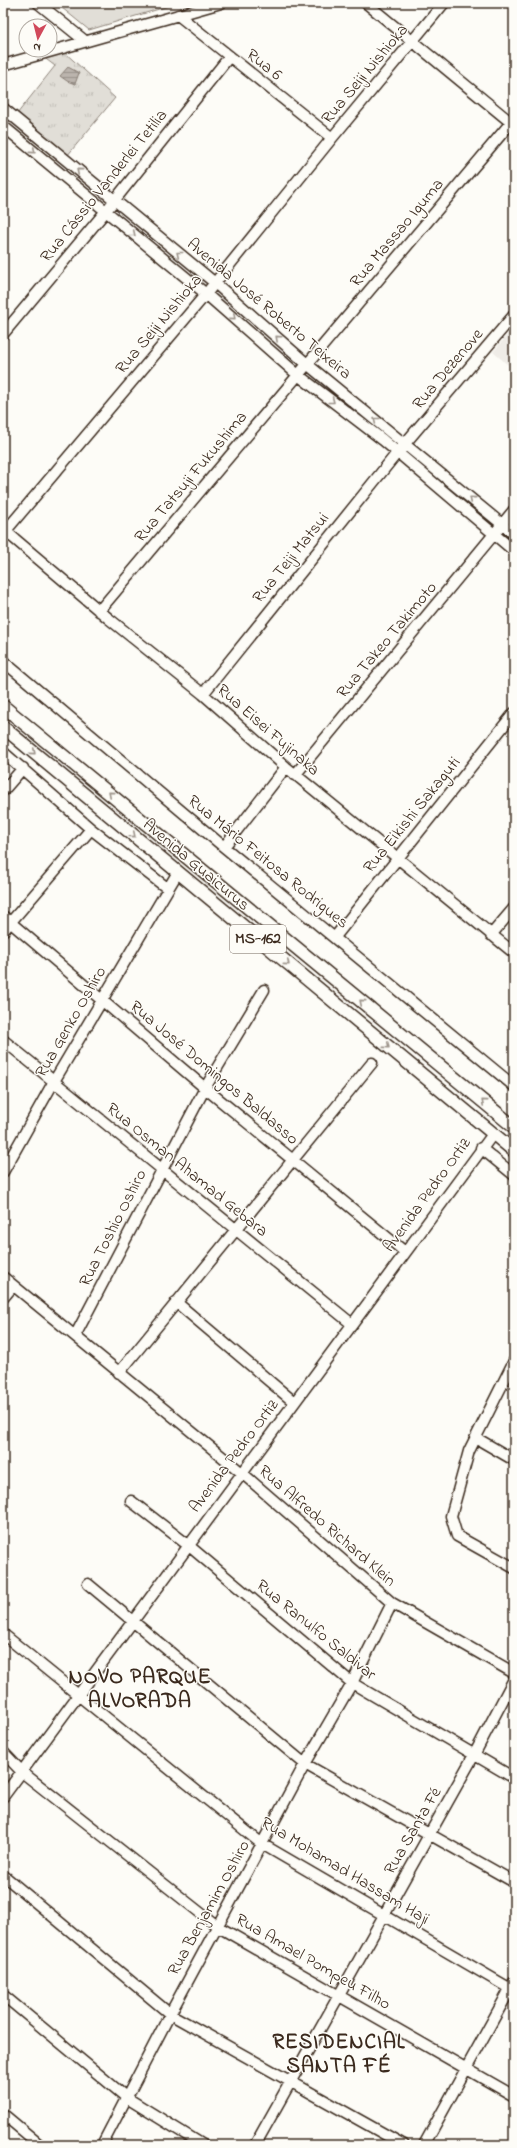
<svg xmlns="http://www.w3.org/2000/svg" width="517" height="2148" font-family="'Indie Flower',sans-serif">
<defs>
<pattern id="park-tufts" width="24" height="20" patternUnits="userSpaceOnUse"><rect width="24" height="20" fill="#e1ded7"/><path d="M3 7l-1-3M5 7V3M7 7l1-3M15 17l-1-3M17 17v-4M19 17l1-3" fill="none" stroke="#c2bfb8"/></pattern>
<pattern id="water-rules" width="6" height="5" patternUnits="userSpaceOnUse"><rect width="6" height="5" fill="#bbb4ad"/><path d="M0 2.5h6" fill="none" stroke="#99938c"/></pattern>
</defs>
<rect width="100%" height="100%" fill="#fdfcf7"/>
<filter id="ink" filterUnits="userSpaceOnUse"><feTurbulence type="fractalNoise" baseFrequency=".025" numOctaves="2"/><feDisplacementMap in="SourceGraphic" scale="8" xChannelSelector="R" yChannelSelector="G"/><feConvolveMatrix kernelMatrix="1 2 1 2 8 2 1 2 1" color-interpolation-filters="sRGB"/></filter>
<g filter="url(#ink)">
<path fill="#efece7" d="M514,327V370L493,352Z"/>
<path fill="url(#park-tufts)" stroke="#8e847a" d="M63,51L115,98L67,156L17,114L55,66L42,56Z"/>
<path fill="#e1ded7" stroke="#8e847a" d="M56,3H179L89,30Z"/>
<path fill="url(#water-rules)" stroke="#887d74" d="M68,67L79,73L75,84L67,81L60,76Z"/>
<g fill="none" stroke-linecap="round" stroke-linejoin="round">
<defs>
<path id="minor" d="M38,3L85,41
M366,3L514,125
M178,15L332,138
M3,65L221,3
M3,108L215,283L307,364L514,534
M3,126L206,294L298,375L383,440L514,551
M3,334L106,211L229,57
M3,529L108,618L203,694L286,767L514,953
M3,534L206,294L332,138L444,3
M99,611L514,119
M3,661L224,847L514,1086
M203,694L397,453L514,315
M3,752L91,829L167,888
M295,775L514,510
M3,791L23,768
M224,847L286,767
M3,916L205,1088L405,1252
M3,931L91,829
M491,935L514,908
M335,937L514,713
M3,1040L352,1324
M481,1148L514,1175
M3,1172L53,1083L178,872
M3,1277L242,1473L392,1603L514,1673
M3,1298L13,1286
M176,1302L294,1402
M75,1336L205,1088L264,990
M514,1361L469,1451L451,1516L457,1536L514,1568
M119,1373L372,1063
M476,1438L514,1460
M131,1501L188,1545L352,1683L514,1778
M88,1584L305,1764L514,1882
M3,1634L262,1844L514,1991
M3,1752L22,1772L217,1926L514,2096
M3,1797L493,1134
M3,1875L170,2014L404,2145
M3,1995L127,2098L203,2145
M3,2114L40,2145
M102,2145L170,2014L305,1764L352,1683L392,1603
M255,2145L474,1755L514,1679
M424,2145L514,1982"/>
<path id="major" d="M3,706L514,1127
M3,727L514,1151"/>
</defs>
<use href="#minor" stroke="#3b2a1e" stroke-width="13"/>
<use href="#major" stroke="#3b2a1e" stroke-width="15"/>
<use href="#minor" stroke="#fdfcf7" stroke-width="10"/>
<use href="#major" stroke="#fdfcf7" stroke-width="12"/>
</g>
<defs><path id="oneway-chevron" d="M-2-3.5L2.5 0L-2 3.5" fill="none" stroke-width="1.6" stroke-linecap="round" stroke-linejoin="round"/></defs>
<g stroke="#9c938a">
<use href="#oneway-chevron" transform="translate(33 151) rotate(40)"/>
<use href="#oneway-chevron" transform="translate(79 171) rotate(-140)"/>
<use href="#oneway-chevron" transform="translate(133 234) rotate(39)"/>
<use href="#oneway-chevron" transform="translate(179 254) rotate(-141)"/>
<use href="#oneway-chevron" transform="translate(233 317) rotate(41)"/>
<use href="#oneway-chevron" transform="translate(278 338) rotate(-138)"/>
<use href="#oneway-chevron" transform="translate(332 401) rotate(38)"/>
<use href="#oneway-chevron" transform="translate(376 420) rotate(-141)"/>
<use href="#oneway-chevron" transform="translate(472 499) rotate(-140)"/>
<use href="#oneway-chevron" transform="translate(33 752) rotate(40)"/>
<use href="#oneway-chevron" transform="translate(111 794) rotate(-140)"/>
<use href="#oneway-chevron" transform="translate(133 835) rotate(40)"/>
<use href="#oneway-chevron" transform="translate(287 963) rotate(40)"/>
<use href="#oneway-chevron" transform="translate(362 1002) rotate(-140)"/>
<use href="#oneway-chevron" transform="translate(387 1046) rotate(40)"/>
<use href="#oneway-chevron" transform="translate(484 1102) rotate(-140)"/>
</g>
</g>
<g text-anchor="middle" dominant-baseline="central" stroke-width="3" stroke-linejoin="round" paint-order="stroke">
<rect fill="#fdfcf7" stroke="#75695f" stroke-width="1" x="230" y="925" width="56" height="28" rx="3"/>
<g font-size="16" font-weight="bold" fill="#3b2a1e">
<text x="258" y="939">MS-162</text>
</g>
<g font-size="17" fill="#3b2a1e" stroke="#fdfcf7">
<text transform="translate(264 65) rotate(38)">Rua 6</text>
<text transform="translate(365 74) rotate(-50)">Rua Seiji Nishioka</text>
<text transform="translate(104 186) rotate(-51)">Rua Cássio Vanderlei Tetilia</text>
<text transform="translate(397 233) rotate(-50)">Rua Massao Iguma</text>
<text transform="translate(269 309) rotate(40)">Avenida José Roberto Teixeira</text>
<text transform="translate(159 324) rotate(-50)">Rua Seiji Nishioka</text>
<text transform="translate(448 369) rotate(-50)">Rua Dezenove</text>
<text transform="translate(191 477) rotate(-50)">Rua Tatsuji Fukushima</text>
<text transform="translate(291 558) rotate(-51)">Rua Teiji Matsui</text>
<text transform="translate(387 640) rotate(-50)">Rua Takeo Takimoto</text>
<text transform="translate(268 730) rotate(41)">Rua Eisei Fujinaka</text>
<text transform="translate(412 815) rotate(-51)">Rua Eikishi Sakaguti</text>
<text transform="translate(268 862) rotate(39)">Rua Mário Feitosa Rodrigues</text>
<text transform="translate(196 865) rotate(40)">Avenida Guaicurus</text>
<text transform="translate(71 1022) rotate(-60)">Rua Genko Oshiro</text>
<text transform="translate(214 1073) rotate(40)">Rua José Domingos Baldasso</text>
<text transform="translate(187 1170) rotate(39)">Rua Osman Ahamad Gebara</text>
<text transform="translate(427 1195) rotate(-54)">Avenida Pedro Ortiz</text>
<text transform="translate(113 1228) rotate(-63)">Rua Toshio Oshiro</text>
<text transform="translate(234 1456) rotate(-53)">Avenida Pedro Ortiz</text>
<text transform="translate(327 1526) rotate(41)">Rua Alfredo Richard Klein</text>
<text transform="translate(316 1630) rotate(39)">Rua Ranulfo Saldivar</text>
<text transform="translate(413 1831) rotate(-60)">Rua Santa Fé</text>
<text transform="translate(345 1871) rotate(31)">Rua Mohamad Hassam Haji</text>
<text transform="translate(209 1908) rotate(-61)">Rua Benjamim Oshiro</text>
<text transform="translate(313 1962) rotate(30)">Rua Amael Pompeu Filho</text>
</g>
<g font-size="21" font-weight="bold" letter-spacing="1" fill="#3b2a1e" stroke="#fdfcf7">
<text x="140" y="1678">NOVO PARQUE<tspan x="140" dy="24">ALVORADA</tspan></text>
<text x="339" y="2043">RESIDENCIAL<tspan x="339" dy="24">SANTA FÉ</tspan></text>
</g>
</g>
<rect width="517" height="2148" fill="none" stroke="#fdfcf7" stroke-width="16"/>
<rect x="8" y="8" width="501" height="2132" fill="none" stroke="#3b2a1e" stroke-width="1.5" filter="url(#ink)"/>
<g transform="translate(38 38) rotate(187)"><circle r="19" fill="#fdfcf7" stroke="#afa8a0"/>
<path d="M0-3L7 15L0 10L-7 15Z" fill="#d1495b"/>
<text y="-6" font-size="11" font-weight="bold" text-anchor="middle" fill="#3b2a1e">N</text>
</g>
</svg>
